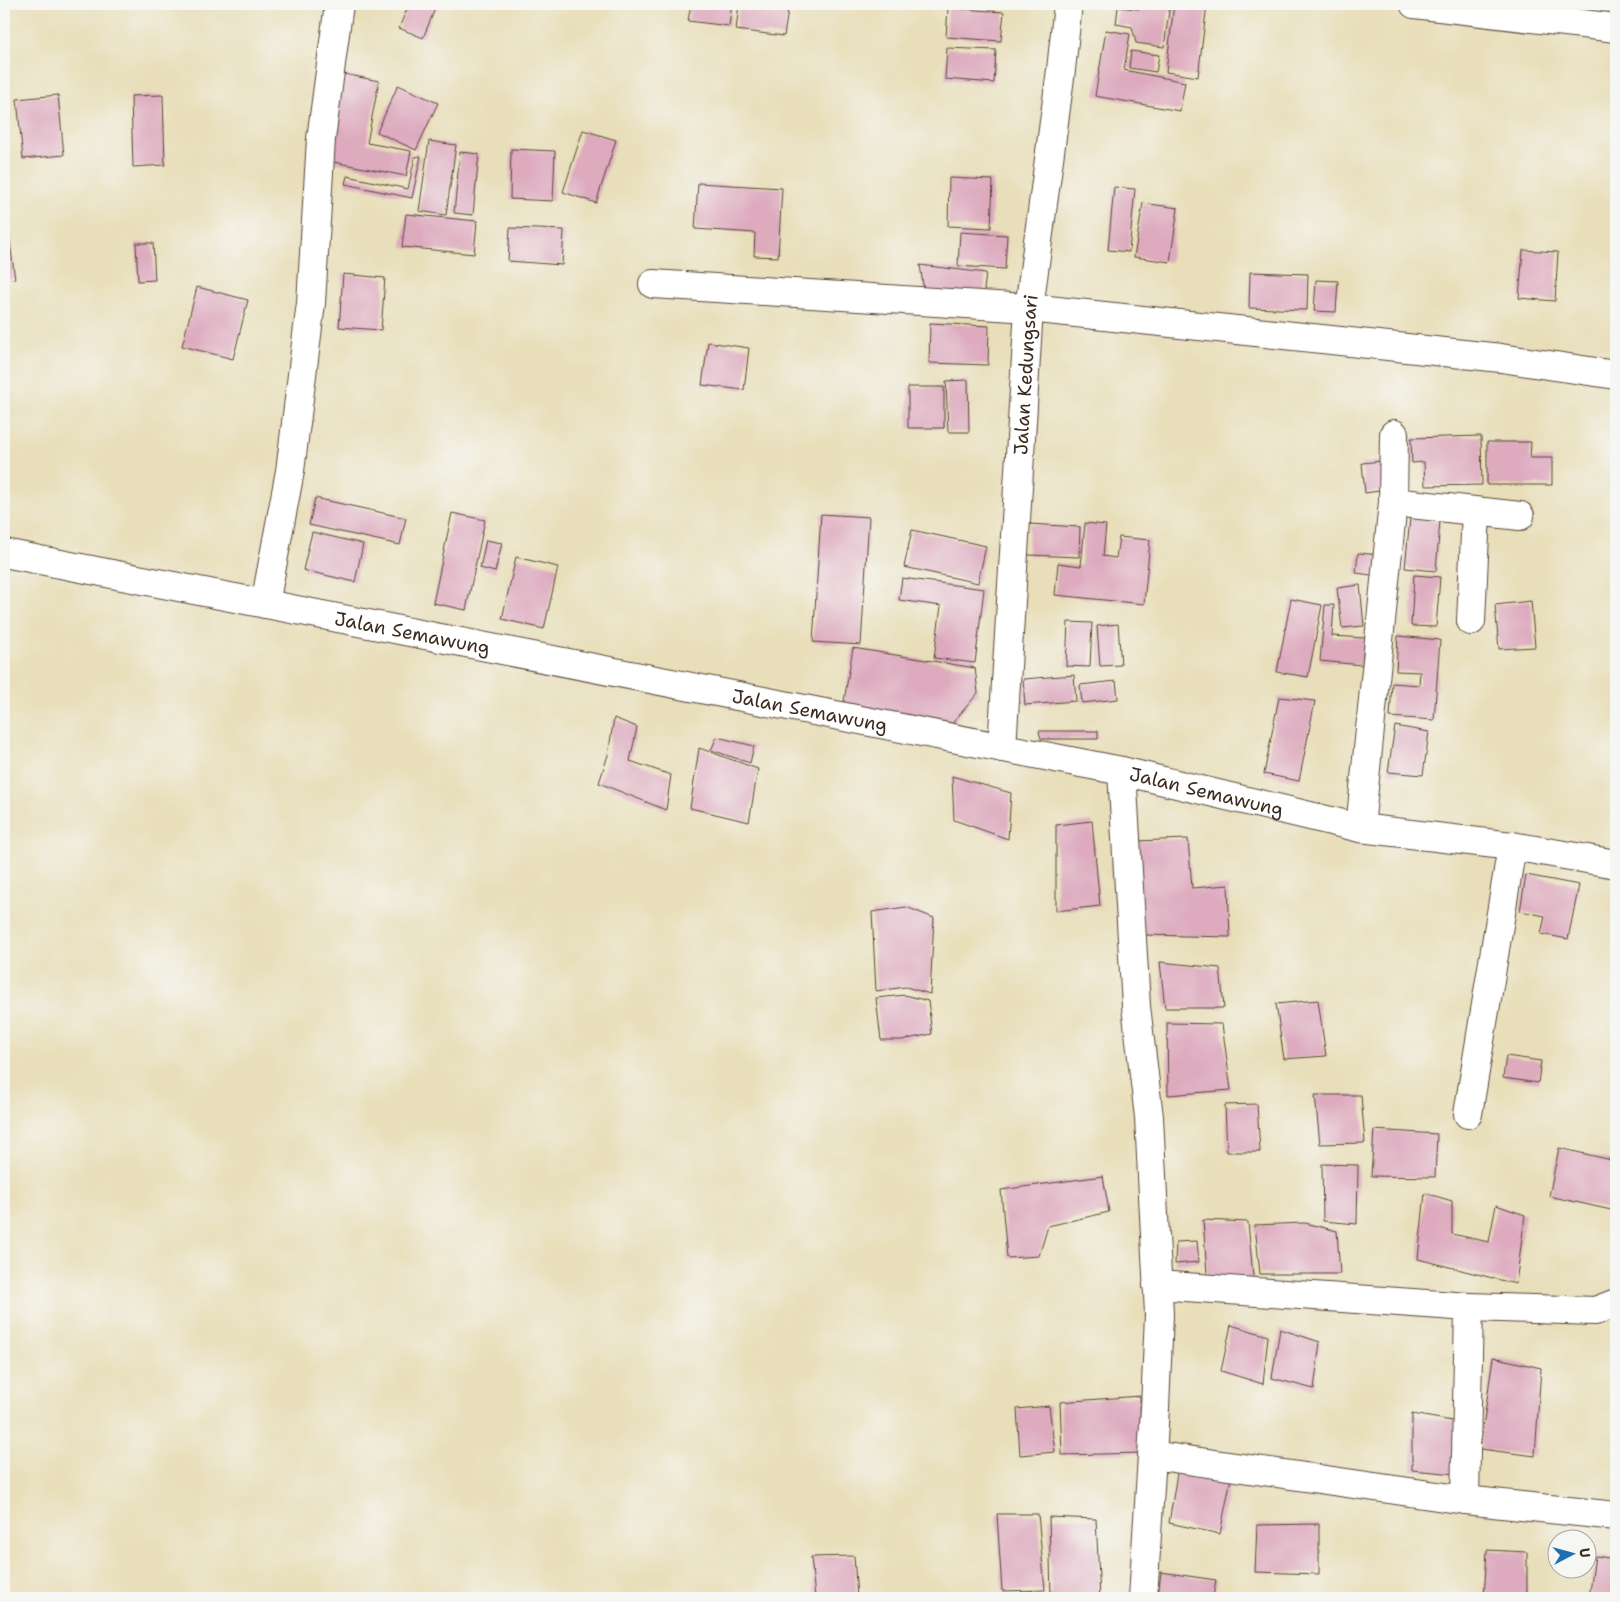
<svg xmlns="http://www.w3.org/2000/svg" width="1620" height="1602" font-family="'Shantell Sans',sans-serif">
<rect width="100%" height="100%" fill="#f6f6f2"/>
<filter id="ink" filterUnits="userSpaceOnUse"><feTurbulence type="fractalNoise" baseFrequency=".02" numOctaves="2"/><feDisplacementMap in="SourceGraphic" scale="10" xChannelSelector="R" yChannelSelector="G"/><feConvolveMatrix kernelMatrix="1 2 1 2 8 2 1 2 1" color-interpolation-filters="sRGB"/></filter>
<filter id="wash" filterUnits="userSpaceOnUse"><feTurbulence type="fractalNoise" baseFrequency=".0096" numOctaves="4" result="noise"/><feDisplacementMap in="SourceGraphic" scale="20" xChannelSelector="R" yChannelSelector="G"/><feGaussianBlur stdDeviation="1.12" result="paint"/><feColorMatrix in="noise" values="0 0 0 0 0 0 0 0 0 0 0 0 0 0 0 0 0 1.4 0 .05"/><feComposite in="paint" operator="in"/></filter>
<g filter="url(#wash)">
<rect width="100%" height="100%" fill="#e8deb9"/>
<g id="blocks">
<path fill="#ddaabe" d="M409,4H437L423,38L399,28Z
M691,4H732L729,26L688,21Z
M739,4H789L784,36L736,30Z
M1140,4H1170L1164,47L1136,43L1132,27L1116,24L1118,7L1139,9Z
M1174,4H1207L1198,77L1166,72Z
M948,8L1004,12L1001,41L946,37Z
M1106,30L1130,34L1124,70L1185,82L1180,111L1095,96Z
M947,48L996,50L994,83L945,79Z
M1131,51L1159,55L1156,72L1129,68Z
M344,74L379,81L367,143L411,151L406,176L328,161Z
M398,85L438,103L416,150L377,132Z
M58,95L64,155L23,159L17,99Z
M163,95L165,165L133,167L131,96Z
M583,130L616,140L596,203L563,192Z
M429,141L456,145L446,215L419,211Z
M511,149L555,151L553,201L510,199Z
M460,152L479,154L473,215L454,213Z
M421,156L412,198L345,184L347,176L408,189L415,157Z
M949,178L993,180L991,228L948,226Z
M698,183L782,188L778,257L754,256L755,233L695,229Z
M1114,187L1135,189L1129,252L1108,250Z
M1143,203L1178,208L1170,262L1134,257Z
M406,214L477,221L474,254L402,247Z
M7,221L15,279L4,280V222Z
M510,228L564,230L562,265L508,261Z
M960,232L1007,235L1005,269L958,266Z
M136,243H153L155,280L138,281Z
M1523,250L1558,252L1555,301L1519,298Z
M920,265L986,273L983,298L924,291Z
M1250,272L1308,274L1307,310L1249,308Z
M343,274L385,278L381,330L339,327Z
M1316,280L1338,281L1336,312L1314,311Z
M197,287L248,300L233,359L182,346Z
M930,323L989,326L988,365L929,363Z
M708,342L749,348L744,390L702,385Z
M968,380L969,432H948L946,381Z
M908,387H944V428H908Z
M1481,436L1482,485L1425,486L1424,462L1412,463L1411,438Z
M1487,442H1531L1530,458H1552V485H1487Z
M1382,461L1386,490L1365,493L1362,463Z
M315,498L406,518L400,545L309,525Z
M452,513L485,520L466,610L433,603Z
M821,514L869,517L861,645L813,642Z
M1410,518L1440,521L1436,571L1405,568Z
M1085,523L1106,525L1103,556L1116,558L1119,537L1150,540L1144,604L1055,595L1058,563L1081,566Z
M1029,524L1080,527L1079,557L1028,555Z
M912,530L986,546L978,583L904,567Z
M312,532L363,544L355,582L303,570Z
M486,540L502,543L495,572L480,568Z
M1358,553L1381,555L1379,576L1356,573Z
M516,557L558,567L544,629L502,619Z
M1414,575L1440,577L1436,627L1411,626Z
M902,578L984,589L975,663L934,658L941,606L899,600Z
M1360,585L1364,626L1342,628L1337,588Z
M1291,599L1322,605L1308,677L1277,672Z
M1531,601L1535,647L1499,649L1495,605Z
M1325,605H1334L1332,636L1365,638L1362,665L1320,661Z
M1068,622L1092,623L1090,667L1066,666Z
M1118,624L1121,665L1100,666L1097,626Z
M1398,636L1440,640L1434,720L1390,717L1392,683L1419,685L1420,672L1396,671Z
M853,648L975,668L978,693L950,726L843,707Z
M1074,675L1076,701L1025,705L1023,679Z
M1116,681L1118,699L1082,703L1080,685Z
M1279,697L1315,701L1299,781L1264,774Z
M614,718L637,727L630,761L671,775L666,810L599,783L608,755Z
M1395,726L1429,732L1423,775L1388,772Z
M1039,731H1098V739H1041Z
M717,737L754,746L750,763L711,750Z
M699,748L758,769L749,822L690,808Z
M952,776L1011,793L1008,839L954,820Z
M1092,821L1100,906L1056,911V825Z
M1188,839L1192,888L1228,885L1230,937L1144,935L1136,841Z
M1526,875L1579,885L1568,939L1541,934L1545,916L1520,911Z
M906,907L934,918L930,994L906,987L876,991L872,912Z
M1160,962L1220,968L1224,1008H1165Z
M905,995L928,1001L932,1034L902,1040H881L876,998Z
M1318,1000L1326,1056L1284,1059L1276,1004Z
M1167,1023L1222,1024L1231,1090L1168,1095Z
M1506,1056L1541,1061L1538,1083L1503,1078Z
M1315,1095H1361L1365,1143L1320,1144Z
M1257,1104L1260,1152H1227L1225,1105Z
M1374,1130L1437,1134L1435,1177L1371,1176Z
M1559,1148L1616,1161V1184L1611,1210L1549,1196Z
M1322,1164L1358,1165L1357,1224L1323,1221Z
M1103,1176L1109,1212L1048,1226L1039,1256L1007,1258L1001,1190Z
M1425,1193L1452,1201V1234L1489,1242L1496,1205L1525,1215L1516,1284L1418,1259Z
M1203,1220L1248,1222L1254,1286L1208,1287Z
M1305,1223L1337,1231L1340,1274H1260L1255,1225Z
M1197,1241L1199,1262L1175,1264L1176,1242Z
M1231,1325L1268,1336L1263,1384L1221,1371Z
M1280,1329L1320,1342L1314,1389L1272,1378Z
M1493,1357L1541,1368L1535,1456L1480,1449Z
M1140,1396L1141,1453L1062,1455L1060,1402Z
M1049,1406L1055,1452L1020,1455L1017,1409Z
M1412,1414L1458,1422L1456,1474L1412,1470Z
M1178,1467L1231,1478L1220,1534L1169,1523Z
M997,1514H1038L1045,1590L1002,1591Z
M1049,1517L1096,1519L1100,1598H1051Z
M1319,1524V1574L1255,1572L1257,1525Z
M1487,1550L1527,1552V1598H1484Z
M854,1556L857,1598H815L811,1557Z
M1595,1556L1616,1559V1598H1589Z
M1161,1572L1216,1580L1213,1598H1158Z"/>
</g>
</g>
<g filter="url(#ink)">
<use href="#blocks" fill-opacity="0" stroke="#554535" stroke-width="1"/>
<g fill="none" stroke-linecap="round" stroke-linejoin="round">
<defs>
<g id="minor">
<path d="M1414,4L1616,28"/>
<path d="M653,284L1029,308L1501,358L1616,375"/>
<path d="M1393,502L1520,516"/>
<path d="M265,604L290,471L311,303L321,139L339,4"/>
<path d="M1471,621L1476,512"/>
<path id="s1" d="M1002,748L1029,308L1061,70L1068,4"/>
<path d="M1122,771L1136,1006L1149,1117L1159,1314L1155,1408L1143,1598"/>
<path d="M1360,828L1393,502L1394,434"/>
<path d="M1468,1114L1512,846"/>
<path d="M1157,1285L1469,1307L1465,1500"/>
<path d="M1469,1307L1595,1311L1616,1303"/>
<path d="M1152,1455L1465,1500L1616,1516"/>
</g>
<g id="tertiary">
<path id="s2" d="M4,553L1122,771L1360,828L1512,846L1616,864"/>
</g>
</defs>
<use href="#minor" stroke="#554535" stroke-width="30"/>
<use href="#tertiary" stroke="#554535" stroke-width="30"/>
<use href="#minor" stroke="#fff" stroke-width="28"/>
<use href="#tertiary" stroke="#fff" stroke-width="28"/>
</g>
</g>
<g text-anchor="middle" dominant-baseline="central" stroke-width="4.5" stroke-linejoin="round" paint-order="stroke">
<g font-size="19" fill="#3b2a1e" stroke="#f6f6f2">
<text stroke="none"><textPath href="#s1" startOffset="374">Jalan Kedungsari</textPath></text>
<text stroke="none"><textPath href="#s2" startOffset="416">Jalan Semawung</textPath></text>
<text stroke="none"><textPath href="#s2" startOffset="821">Jalan Semawung</textPath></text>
<text stroke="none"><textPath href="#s2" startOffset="1226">Jalan Semawung</textPath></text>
</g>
</g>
<rect width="1620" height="1602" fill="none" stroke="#f6f6f2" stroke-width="20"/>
<g transform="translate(1572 1554) rotate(84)"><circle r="24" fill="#f6f6f2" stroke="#aba49d"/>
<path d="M0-4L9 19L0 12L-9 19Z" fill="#1f6fb2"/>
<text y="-8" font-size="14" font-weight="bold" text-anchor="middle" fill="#3b2a1e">U</text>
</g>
</svg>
